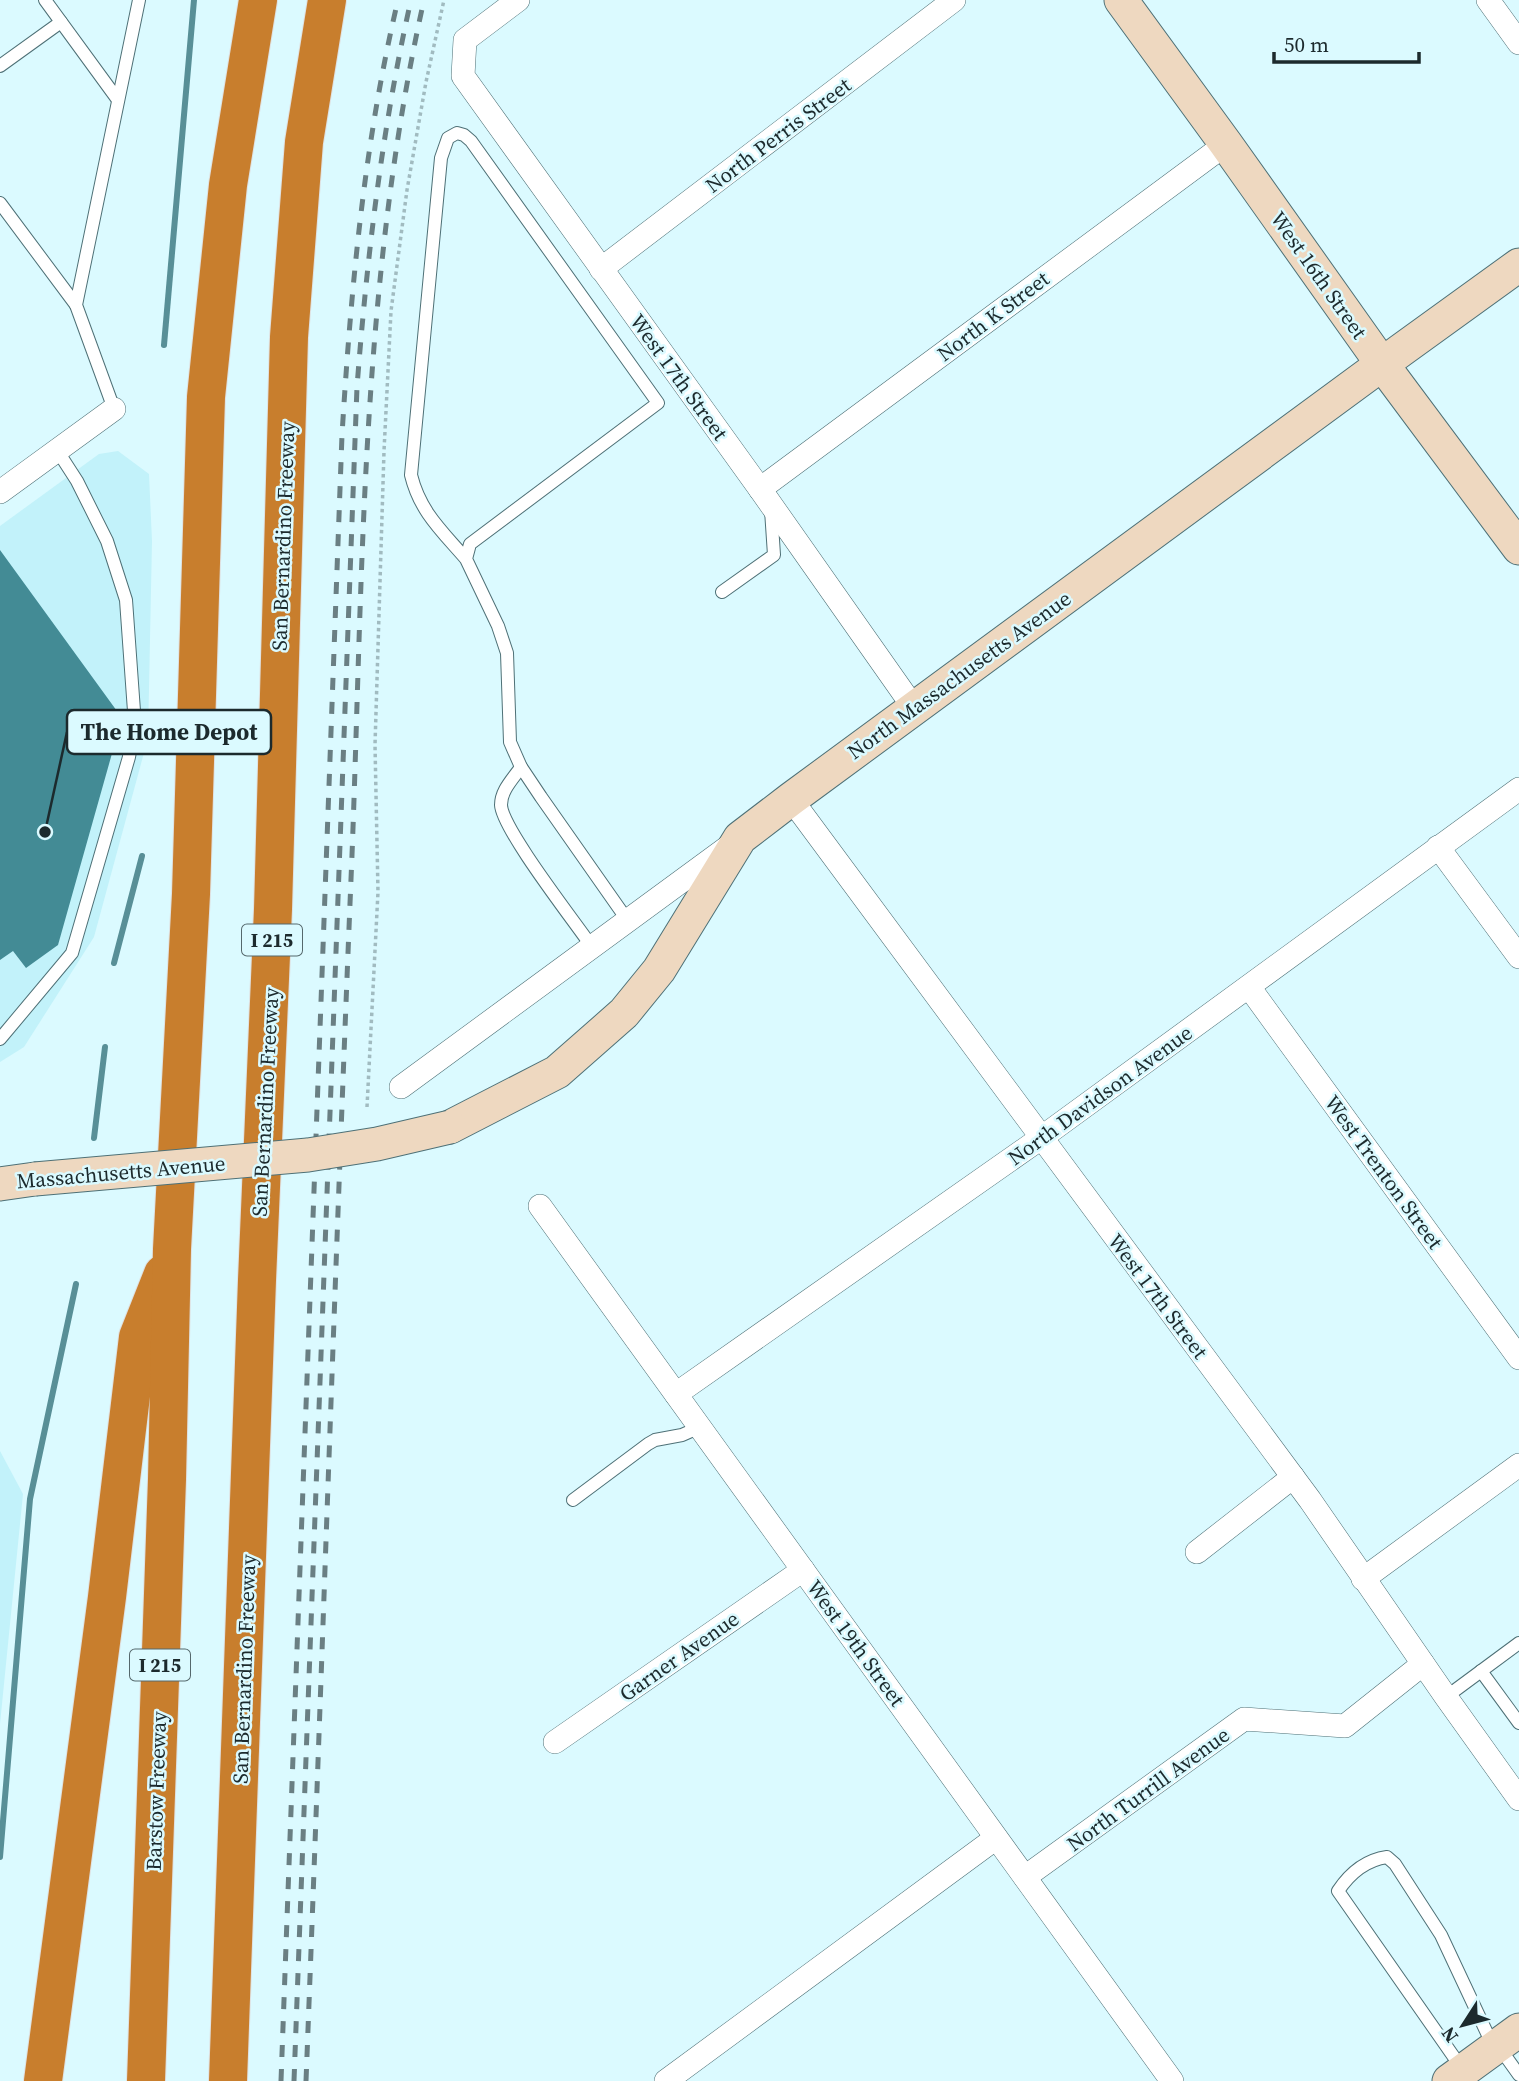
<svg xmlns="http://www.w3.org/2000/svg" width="1519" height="2081" viewBox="0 0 1519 2081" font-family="'Source Serif 4',serif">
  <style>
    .built { fill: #c2f2fa }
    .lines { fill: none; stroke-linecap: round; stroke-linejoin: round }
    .stream { stroke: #588f97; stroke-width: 6 }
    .building { fill: #438b95 }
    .lane-casing { stroke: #4e7076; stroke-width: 14 }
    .street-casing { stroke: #4e7076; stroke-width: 24 }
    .secondary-casing { stroke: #4e7076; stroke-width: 35 }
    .highway-casing { stroke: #dfe1e2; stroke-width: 40 }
    .path { stroke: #a1bbc0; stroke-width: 3.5; stroke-dasharray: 3.5 3.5; stroke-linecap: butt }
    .lane { stroke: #fff; stroke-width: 12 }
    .street { stroke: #fff; stroke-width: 23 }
    .secondary { stroke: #eed8c0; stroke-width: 33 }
    .highway { stroke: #c87e2d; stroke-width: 38 }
    .rail { stroke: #6a7f83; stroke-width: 5; stroke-dasharray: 12 12; stroke-linecap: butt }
    .secondary-bridge-casing { stroke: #4e7076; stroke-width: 35; stroke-linecap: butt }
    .secondary-bridge { stroke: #eed8c0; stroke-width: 33 }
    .labels { text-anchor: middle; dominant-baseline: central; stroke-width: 5; stroke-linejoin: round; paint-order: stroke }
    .shield { fill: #dbfaff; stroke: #55686c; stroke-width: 2 }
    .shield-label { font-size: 19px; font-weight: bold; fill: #1c2a2d }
    .street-label { font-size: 21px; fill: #1c2a2d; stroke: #dbfaff }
    .leader { fill: none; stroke: #1c2a2d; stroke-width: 2.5 }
    .callout-dot { fill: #1c2a2d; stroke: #dbfaff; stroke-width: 2.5 }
    .callout { fill: #dbfaff; stroke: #1c2a2d; stroke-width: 2.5 }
    .callout-label { font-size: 23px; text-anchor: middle; font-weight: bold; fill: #1c2a2d }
  </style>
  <rect width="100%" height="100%" fill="#dbfaff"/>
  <!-- built -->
  <g class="built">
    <polygon points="118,451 149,474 152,541 148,738 94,937 24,1047 0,1062 0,526 99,454"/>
    <polygon points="0,1451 23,1494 0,1724"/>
  </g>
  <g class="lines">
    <!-- stream -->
    <g class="stream">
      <polyline points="164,345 194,0"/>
      <polyline points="114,963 142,856"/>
      <polyline points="94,1138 105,1047"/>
      <polyline points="0,1857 30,1499 76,1284"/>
    </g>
  </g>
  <!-- building -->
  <polygon class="building" points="0,550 122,718 58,945 26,968 13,951 0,960"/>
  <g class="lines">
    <defs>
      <g id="lane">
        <polyline points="45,0 118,100"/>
        <polyline points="0,66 61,22"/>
        <polyline points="0,203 76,305"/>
        <polyline points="114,409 76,305 139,0"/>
        <path d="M 466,559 C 442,531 420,512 411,475 L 441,158 L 448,138 L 457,133 L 464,135 L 471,141 L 658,403 L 470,544 L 466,559 L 498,626 L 507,653 L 510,742 L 521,767 L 541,797 L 628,921"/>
        <polyline points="722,592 774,555 771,510"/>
        <path d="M 521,767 C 513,779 501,790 501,805 C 502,829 575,922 592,947"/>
        <polyline points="0,1039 72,953 129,757 135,725 126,600 107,541 77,481 57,450"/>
        <polyline points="573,1500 648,1444 655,1440 682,1435 700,1427"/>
        <polyline points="1481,1671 1519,1723"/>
        <polyline points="1446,1697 1519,1643"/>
        <polyline points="1499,2047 1519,2075"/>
        <path d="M 1463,2070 L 1338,1891 C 1350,1873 1366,1860 1387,1857 L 1395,1864 L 1441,1935 L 1494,2048"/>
      </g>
      <g id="street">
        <polyline points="518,0 465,40 463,76 760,489 914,708"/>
        <polyline points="1488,0 1519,43"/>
        <polyline points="601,269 954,0"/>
        <polyline points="760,489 1226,144"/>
        <polyline points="0,492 114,409"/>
        <polyline points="791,799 1310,1500 1446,1697 1519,1799"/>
        <polyline points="1438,847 1519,957"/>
        <polyline points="1249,987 1519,1358"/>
        <polyline points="401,1087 728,847"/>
        <polyline points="540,1206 1172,2081"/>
        <polyline points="676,1394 1041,1138 1519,789"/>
        <polyline points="1197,1552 1293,1477"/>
        <polyline points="1363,1579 1519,1465"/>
        <polyline points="555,1742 803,1570"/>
        <polyline points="1025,1877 1244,1719 1345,1726 1423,1664"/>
        <polyline points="666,2081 996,1838"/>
      </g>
      <g id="secondary">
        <polyline points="1121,0 1226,144 1382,364 1519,548"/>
        <polyline points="450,1127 557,1072 624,1013 659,970 740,838 791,799 1400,351 1519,265"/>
        <polyline points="0,1184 35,1179"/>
        <polyline points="1449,2081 1519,2030"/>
      </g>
      <g id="highway">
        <polyline points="43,2081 107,1597 138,1337 163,1274"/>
        <polyline points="146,2081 167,1479 172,1249 191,894 206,397 228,185 258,0"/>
        <polyline points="228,2081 257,1280 273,909 289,337 304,142 327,0"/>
      </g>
    </defs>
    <!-- lane casing -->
    <use href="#lane" class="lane-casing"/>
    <!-- street casing -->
    <use href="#street" class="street-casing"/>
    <!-- secondary casing -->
    <use href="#secondary" class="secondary-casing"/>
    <!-- highway casing -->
    <use href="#highway" class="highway-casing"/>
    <!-- path -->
    <polyline class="path" points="367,1107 378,892 375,745 384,451 391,311 407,190 426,82 444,0"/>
    <!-- lane -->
    <use href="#lane" class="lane"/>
    <!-- street -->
    <use href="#street" class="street"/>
    <!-- secondary -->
    <use href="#secondary" class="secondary"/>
    <!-- highway -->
    <use href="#highway" class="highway"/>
    <!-- rail -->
    <g class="rail">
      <path d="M 281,2081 L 342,435 C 351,289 364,143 398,0"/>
      <path d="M 294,2081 L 357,387 C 367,257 382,128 411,0"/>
      <path d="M 306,2081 C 322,1672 335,1264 352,855 C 363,569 361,280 424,0"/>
    </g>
    <defs>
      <polyline id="secondary-bridge" points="35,1179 308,1155 377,1144 450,1127"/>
    </defs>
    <!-- secondary-bridge casing -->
    <use href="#secondary-bridge" class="secondary-bridge-casing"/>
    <!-- secondary-bridge -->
    <use href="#secondary-bridge" class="secondary-bridge"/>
  </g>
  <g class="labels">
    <!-- shield labels -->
    <g class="shield">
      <rect x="242" y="924.5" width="60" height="31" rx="5"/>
      <rect x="130" y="1649.5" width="60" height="31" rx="5"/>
    </g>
    <g class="shield-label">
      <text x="272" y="940">I 215</text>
      <text x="160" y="1665">I 215</text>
    </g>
    <!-- street labels -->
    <g class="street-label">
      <text transform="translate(778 135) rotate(-37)">North Perris Street</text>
      <text transform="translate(1319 275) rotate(55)">West 16th Street</text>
      <text transform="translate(993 316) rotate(-37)">North K Street</text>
      <text transform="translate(679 377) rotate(54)">West 17th Street</text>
      <text transform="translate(283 536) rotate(-88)">San Bernardino Freeway</text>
      <text transform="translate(959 675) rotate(-36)">North Massachusetts Avenue</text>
      <text transform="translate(1100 1095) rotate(-36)">North Davidson Avenue</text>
      <text transform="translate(265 1102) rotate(-87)">San Bernardino Freeway</text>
      <text transform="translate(121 1172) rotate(-5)">Massachusetts Avenue</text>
      <text transform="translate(1384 1172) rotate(54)">West Trenton Street</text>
      <text transform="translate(1158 1296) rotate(53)">West 17th Street</text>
      <text transform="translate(856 1643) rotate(54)">West 19th Street</text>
      <text transform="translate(679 1656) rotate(-35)">Garner Avenue</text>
      <text transform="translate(244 1669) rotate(-88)">San Bernardino Freeway</text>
      <text transform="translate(1148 1789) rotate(-36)">North Turrill Avenue</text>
      <text transform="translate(156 1791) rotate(-88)">Barstow Freeway</text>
    </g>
  </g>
  <!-- callouts -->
  <path class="leader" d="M45 832L67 732"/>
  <circle class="callout-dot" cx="45" cy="832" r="7"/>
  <rect class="callout" x="67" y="710" width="204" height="44" rx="7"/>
  <g class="callout-label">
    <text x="169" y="740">The Home Depot</text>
  </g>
  <!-- north arrow -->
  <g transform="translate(1463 2025) rotate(234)" stroke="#dbfaff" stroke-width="5" paint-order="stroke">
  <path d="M0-5L12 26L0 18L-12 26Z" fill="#1c2a2d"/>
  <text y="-10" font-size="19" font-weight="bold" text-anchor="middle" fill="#1c2a2d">N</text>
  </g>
  <!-- scale -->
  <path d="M1274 52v10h145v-10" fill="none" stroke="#1c2a2d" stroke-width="3.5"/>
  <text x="1284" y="52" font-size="21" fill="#1c2a2d" stroke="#dbfaff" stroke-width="5" paint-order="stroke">50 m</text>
</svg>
